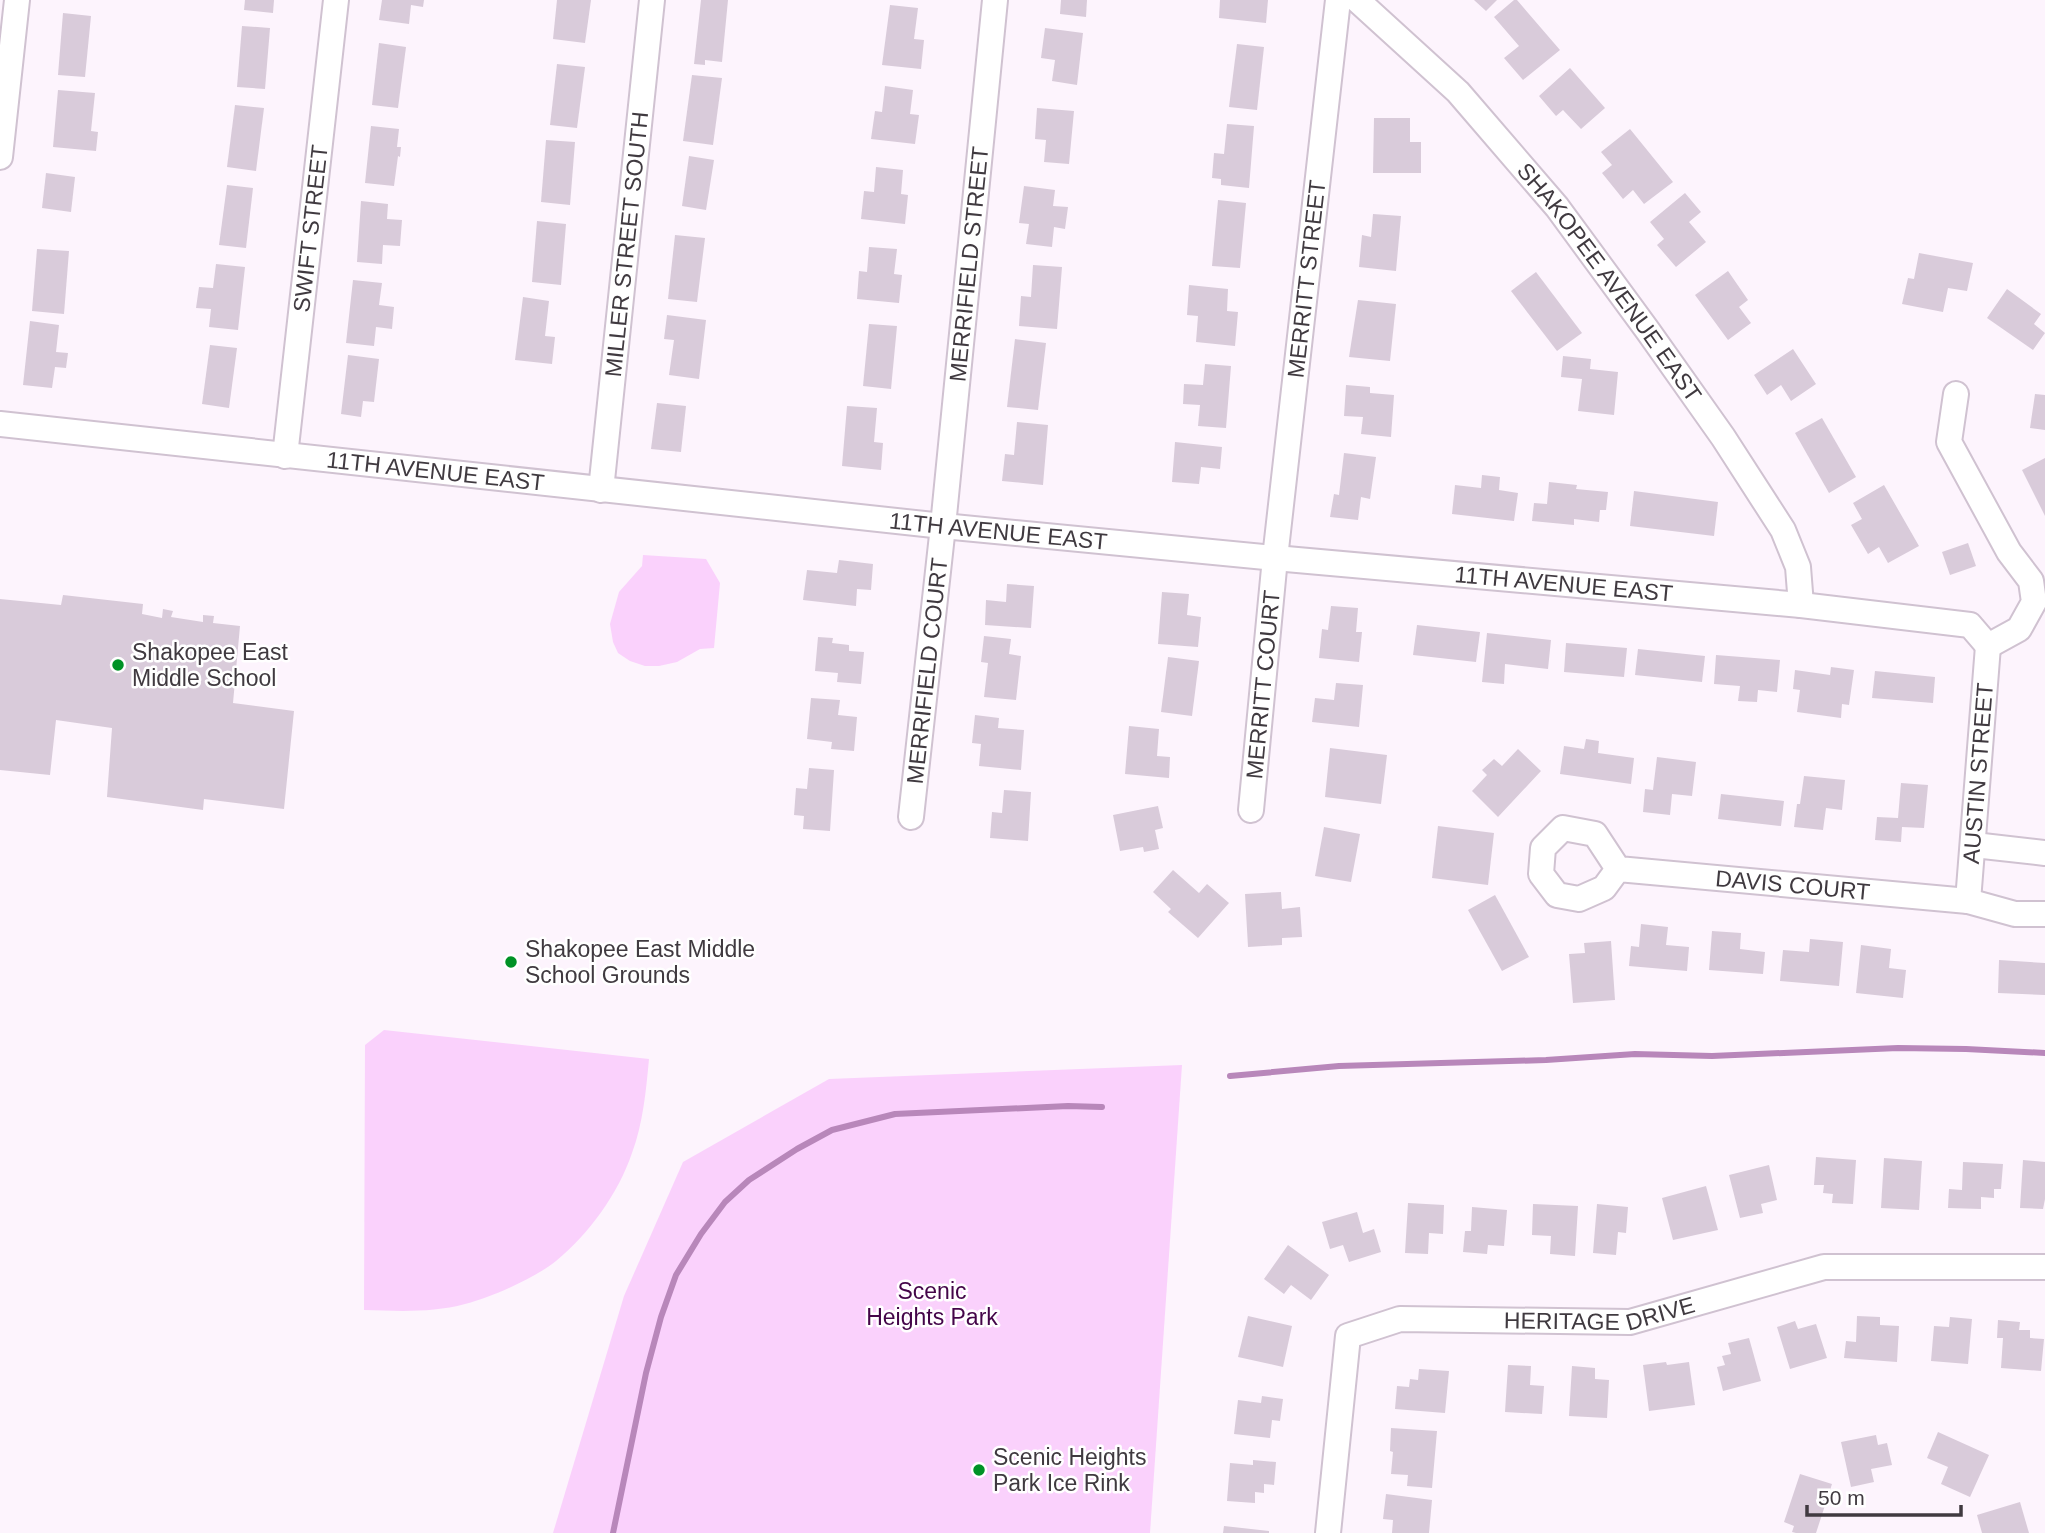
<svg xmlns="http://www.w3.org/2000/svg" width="2045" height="1533" viewBox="0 0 2045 1533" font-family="Arial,sans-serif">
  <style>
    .green { fill: #fad1fc }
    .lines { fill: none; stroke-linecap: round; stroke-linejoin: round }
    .stream { stroke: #b887ba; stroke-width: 6 }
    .building { fill: #d9cbda }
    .minor-casing { stroke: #d0c2d1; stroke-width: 28 }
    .minor { stroke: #fff; stroke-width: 24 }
    .poi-dot { fill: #009226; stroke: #fff; stroke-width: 2.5 }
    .labels { text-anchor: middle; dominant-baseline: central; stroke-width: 5; stroke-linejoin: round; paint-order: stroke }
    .street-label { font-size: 23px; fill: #403a40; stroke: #fff }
    .poi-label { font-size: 23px; fill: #403a40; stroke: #fff; text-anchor: start }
    .park-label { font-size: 23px; fill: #440549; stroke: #fff }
  </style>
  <rect width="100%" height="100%" fill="#fdf4fd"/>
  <!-- green -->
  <g class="green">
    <polygon points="643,555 706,559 720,583 714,648 700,649 677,662 659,666 645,666 630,661 618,653 613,642 610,624 619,592 642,566"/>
    <path d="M 384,1030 L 649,1059 C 646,1091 643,1123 632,1153 C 618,1194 589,1234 556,1261 C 535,1278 492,1297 465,1304 C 432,1313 398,1311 364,1310 L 365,1045 Z"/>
    <polygon points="1182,1065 1150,1533 553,1533 624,1296 683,1162 829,1079"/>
  </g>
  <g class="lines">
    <!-- stream -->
    <g class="stream">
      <polyline points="1230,1076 1339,1066 1546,1060 1635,1054 1712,1056 1898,1048 1966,1049 2045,1053"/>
      <polyline points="613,1533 646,1373 661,1317 676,1275 701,1234 725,1202 749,1180 797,1149 832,1130 895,1114 1068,1106 1102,1107"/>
    </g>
  </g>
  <!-- building -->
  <g class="building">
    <polygon points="245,0 274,0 273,13 244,10"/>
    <polygon points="382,0 424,0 423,7 411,5 409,24 379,20"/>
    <polygon points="557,0 591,0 585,43 553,39"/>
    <polygon points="701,0 728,0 722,62 705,60 705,65 694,64"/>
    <polygon points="1061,0 1087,0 1086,17 1060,14"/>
    <polygon points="1220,0 1268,0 1266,23 1219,18"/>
    <polygon points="1474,0 1497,0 1486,11"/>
    <polygon points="1514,0 1517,0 1560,50 1523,80 1504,58 1519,46 1494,17"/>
    <polygon points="890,5 918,8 914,39 924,40 921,69 882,65"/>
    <polygon points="63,13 91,16 85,77 58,75"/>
    <polygon points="242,26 270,28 265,89 237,87"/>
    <polygon points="1045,28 1083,33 1077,85 1052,81 1055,60 1041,58"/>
    <polygon points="379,43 406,47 398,108 372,105"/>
    <polygon points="1237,44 1264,47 1257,110 1229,107"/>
    <polygon points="557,64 585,67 577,128 550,125"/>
    <polygon points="1570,68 1605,108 1581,129 1563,110 1556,116 1539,96"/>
    <polygon points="692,75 722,78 713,145 683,141"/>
    <polygon points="885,86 913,90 910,114 919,115 915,144 871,139 875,111 882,112"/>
    <polygon points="58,90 95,93 91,131 98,132 96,151 53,147"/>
    <polygon points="235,105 264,108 256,171 227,167"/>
    <polygon points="1037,108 1074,111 1069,164 1044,162 1046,140 1035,139"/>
    <polygon points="1374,118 1410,118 1410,142 1421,142 1421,173 1373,173"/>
    <polygon points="1227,124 1254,126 1249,188 1221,185 1221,179 1212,178 1214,153 1224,154"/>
    <polygon points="371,126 399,129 397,147 401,147 400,157 398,156 394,186 365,183"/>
    <polygon points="1630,129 1673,182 1644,204 1633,190 1623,199 1602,173 1612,165 1601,152"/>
    <polygon points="546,140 575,142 570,205 541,202"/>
    <polygon points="689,156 714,160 706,210 682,206"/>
    <polygon points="876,167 903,170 901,194 908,195 905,224 861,219 864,191 874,192"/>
    <polygon points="46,173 75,177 71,212 42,208"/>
    <polygon points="227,185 253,188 246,248 219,245"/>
    <polygon points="1024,186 1055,190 1053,206 1068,207 1065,229 1054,227 1052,247 1026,244 1029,224 1019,223"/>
    <polygon points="1685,193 1701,212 1689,222 1706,242 1676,267 1657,245 1664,239 1650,222"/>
    <polygon points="1218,200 1246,203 1240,268 1212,266"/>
    <polygon points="361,201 388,204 387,219 402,220 400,246 383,245 382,264 357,262"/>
    <polygon points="1373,214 1401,216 1396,271 1359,267 1362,235 1371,237"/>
    <polygon points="537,221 566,224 561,285 532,282"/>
    <polygon points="675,235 705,238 697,302 668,299"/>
    <polygon points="869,247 897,249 894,274 902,275 899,303 857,299 859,271 867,272"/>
    <polygon points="37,249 69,251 64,314 32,311"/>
    <polygon points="1919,253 1973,263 1967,291 1948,288 1943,312 1902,304 1908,278 1914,279"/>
    <polygon points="216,264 245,267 238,330 209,327 211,309 196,308 199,287 213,288"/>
    <polygon points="1033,265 1062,267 1057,329 1019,326 1021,296 1031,297"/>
    <polygon points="1728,271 1748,300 1739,307 1751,323 1728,340 1695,295"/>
    <polygon points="1536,272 1582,333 1557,351 1511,291"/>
    <polygon points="353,280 382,283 379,305 394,307 392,329 376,327 374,346 346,343"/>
    <polygon points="1189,285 1228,289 1227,311 1238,312 1235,346 1196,342 1198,316 1187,315"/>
    <polygon points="2007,289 2041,314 2034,324 2045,333 2033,350 1987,318"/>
    <polygon points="523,297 549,301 545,336 555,337 552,364 515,360"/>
    <polygon points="1358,300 1396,304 1390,361 1349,357"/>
    <polygon points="667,315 706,320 699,379 669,375 674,340 664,339"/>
    <polygon points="30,321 59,325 56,352 68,353 66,368 55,367 52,388 23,385"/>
    <polygon points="869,324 897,326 891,389 863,386"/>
    <polygon points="1015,339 1046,343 1038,410 1007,407"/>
    <polygon points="210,345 237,348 229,408 202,404"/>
    <polygon points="1793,349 1816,384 1791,401 1781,385 1767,395 1754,375"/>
    <polygon points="348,355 379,359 374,402 363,401 361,417 341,414"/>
    <polygon points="1563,356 1591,359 1590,369 1618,372 1614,415 1578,411 1582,379 1561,377"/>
    <polygon points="1205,364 1231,366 1226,428 1198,426 1200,405 1183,404 1184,384 1203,385"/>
    <polygon points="1346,385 1370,387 1370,393 1394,395 1391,437 1361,434 1363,417 1344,416"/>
    <polygon points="2035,394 2045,395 2045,430 2030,428"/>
    <polygon points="657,403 686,406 681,452 651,449"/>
    <polygon points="847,406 877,408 874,442 883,443 881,470 842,466"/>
    <polygon points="1822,418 1856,477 1829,493 1795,433"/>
    <polygon points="1017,422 1048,425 1043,485 1002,481 1005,454 1014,455"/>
    <polygon points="1175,442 1222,447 1220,469 1201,467 1199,484 1172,482"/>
    <polygon points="1344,453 1376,457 1370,499 1361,497 1358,520 1330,517 1334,494 1339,495"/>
    <polygon points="2045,458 2045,516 2022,470"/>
    <polygon points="1482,475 1500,477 1499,490 1518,493 1514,521 1452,514 1455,485 1481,488"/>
    <polygon points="1549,482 1577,485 1576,489 1608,492 1606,510 1600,510 1599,522 1574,519 1574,525 1532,521 1534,503 1547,504"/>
    <polygon points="1884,485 1919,546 1888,563 1879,547 1868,554 1851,525 1862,519 1853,503"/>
    <polygon points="1634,491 1718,502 1714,536 1630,526"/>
    <polygon points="1968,543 1976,566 1950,575 1942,552"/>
    <polygon points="839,560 873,564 871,590 857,589 856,606 803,600 807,570 837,573"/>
    <polygon points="1007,584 1034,586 1031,628 985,625 986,600 1006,602"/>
    <polygon points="1162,592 1189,594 1187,615 1201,617 1198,647 1158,644"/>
    <polygon points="63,595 143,604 142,614 162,618 163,609 173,611 171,617 203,622 203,615 214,616 213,623 240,626 233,703 294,711 284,809 204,799 203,810 107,797 112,728 56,720 50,775 0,770 0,599 61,605"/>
    <polygon points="1331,606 1358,608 1356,632 1362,632 1359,662 1319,658 1322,629 1328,630"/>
    <polygon points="1417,625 1480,632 1476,662 1413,655"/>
    <polygon points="1487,633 1551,640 1548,669 1505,664 1504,684 1482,682"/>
    <polygon points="984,636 1011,639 1009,654 1021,656 1016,700 984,697 988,663 981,662"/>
    <polygon points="818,637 833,638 832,643 849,645 849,651 864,652 861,684 837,682 838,673 815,671"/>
    <polygon points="1566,643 1627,648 1624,677 1564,672"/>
    <polygon points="1638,649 1705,656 1702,682 1635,675"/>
    <polygon points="1716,655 1780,660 1777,692 1758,690 1757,702 1738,701 1740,686 1714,684"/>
    <polygon points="1168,657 1199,661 1192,716 1161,712"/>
    <polygon points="1831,667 1854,670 1849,705 1842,704 1841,718 1797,712 1800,690 1793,689 1795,670 1830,675"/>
    <polygon points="1875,671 1935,677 1933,703 1872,698"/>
    <polygon points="1336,683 1363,685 1359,727 1312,722 1315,698 1334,700"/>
    <polygon points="811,698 840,700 838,715 857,717 854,751 831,749 832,742 807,739"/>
    <polygon points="975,715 999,718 998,728 1024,730 1021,770 979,766 981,744 972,743"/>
    <polygon points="1129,726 1159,729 1157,756 1170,757 1169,778 1125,774"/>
    <polygon points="1586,739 1599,741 1598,753 1634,758 1631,784 1560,774 1564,746 1584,749"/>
    <polygon points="1330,748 1387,755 1381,804 1325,797"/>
    <polygon points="1518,749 1541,771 1498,817 1472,791 1487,775 1482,770 1494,759 1502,766"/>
    <polygon points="1657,757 1696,762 1692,796 1672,794 1670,815 1643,812 1645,789 1653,790"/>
    <polygon points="809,768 834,770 830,831 803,829 804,816 794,815 796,788 807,789"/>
    <polygon points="1804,776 1845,780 1842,810 1826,808 1823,830 1794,827 1797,804 1800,804"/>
    <polygon points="1901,783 1928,785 1924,828 1902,827 1901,842 1875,840 1877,817 1898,818"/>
    <polygon points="1004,790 1031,792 1028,841 990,838 992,812 1002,813"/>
    <polygon points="1721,794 1784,801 1781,826 1718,819"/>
    <polygon points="1158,806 1163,828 1155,830 1159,849 1144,852 1143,847 1120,851 1113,815"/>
    <polygon points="1438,826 1494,833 1488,885 1432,878"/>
    <polygon points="1324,827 1360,834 1351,882 1315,876"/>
    <polygon points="1173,870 1199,893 1207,884 1229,903 1198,938 1168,912 1171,909 1153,892"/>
    <polygon points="1281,892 1282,909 1300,907 1302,937 1282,938 1282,945 1248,947 1245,894"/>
    <polygon points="1495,895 1529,957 1502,971 1468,910"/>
    <polygon points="1641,924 1668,927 1666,945 1689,947 1687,971 1629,966 1631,946 1639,947"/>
    <polygon points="1712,931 1741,933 1740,949 1765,952 1763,974 1709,970"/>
    <polygon points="1810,939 1843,942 1839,986 1780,981 1783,950 1809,952"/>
    <polygon points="1611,941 1615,1000 1573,1003 1569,954 1585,953 1584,943"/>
    <polygon points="1861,945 1891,949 1889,968 1906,970 1903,998 1856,993"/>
    <polygon points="1999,960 2045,963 2045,995 1998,993"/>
    <polygon points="1816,1157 1856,1160 1853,1204 1832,1203 1833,1194 1823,1193 1824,1185 1814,1185"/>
    <polygon points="1884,1158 1922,1161 1919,1210 1881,1208"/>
    <polygon points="2023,1160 2045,1162 2045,1199 2043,1209 2020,1208"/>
    <polygon points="1963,1162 2003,1164 2001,1189 1994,1189 1994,1198 1981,1197 1981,1209 1948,1208 1949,1189 1962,1190"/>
    <polygon points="1769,1165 1777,1200 1761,1204 1763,1213 1740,1218 1729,1175"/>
    <polygon points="1706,1186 1718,1230 1673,1240 1662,1198"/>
    <polygon points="1408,1203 1444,1205 1443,1234 1429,1233 1428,1254 1405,1253"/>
    <polygon points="1533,1204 1578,1206 1575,1256 1550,1254 1551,1236 1532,1235"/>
    <polygon points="1597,1204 1628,1207 1626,1233 1618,1232 1616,1255 1593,1253"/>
    <polygon points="1472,1207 1507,1210 1504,1246 1488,1245 1487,1254 1463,1252 1465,1231 1471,1231"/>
    <polygon points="1357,1212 1363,1233 1374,1229 1381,1252 1349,1262 1343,1245 1330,1249 1322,1222"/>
    <polygon points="1288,1245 1329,1275 1311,1300 1291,1285 1284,1294 1264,1279"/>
    <polygon points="1248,1316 1292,1326 1283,1367 1238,1357"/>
    <polygon points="1857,1316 1880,1317 1880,1325 1899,1326 1897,1362 1844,1358 1846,1341 1856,1342"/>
    <polygon points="1950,1317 1972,1319 1968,1364 1931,1361 1934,1326 1949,1327"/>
    <polygon points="1998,1320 2020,1322 2019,1330 2030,1330 2030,1338 2044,1339 2041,1371 2001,1368 2003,1338 1997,1338"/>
    <polygon points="1795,1321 1798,1329 1816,1324 1827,1358 1790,1369 1777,1327"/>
    <polygon points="1749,1338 1761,1381 1723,1391 1717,1367 1725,1365 1722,1356 1731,1354 1728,1343"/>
    <polygon points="1666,1362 1667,1365 1689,1362 1695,1405 1649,1411 1643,1365"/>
    <polygon points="1508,1365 1531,1366 1530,1385 1544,1386 1542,1414 1505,1412"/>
    <polygon points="1572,1366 1595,1368 1595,1379 1609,1380 1607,1418 1569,1416"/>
    <polygon points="1419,1369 1449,1371 1445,1413 1395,1409 1397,1386 1409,1387 1410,1379 1418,1380"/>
    <polygon points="1262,1396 1283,1399 1280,1421 1272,1420 1270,1438 1234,1434 1238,1400 1261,1403"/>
    <polygon points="1391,1428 1437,1431 1432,1488 1407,1486 1408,1475 1391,1474 1393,1452 1390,1451"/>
    <polygon points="1938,1432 1989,1455 1970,1497 1941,1484 1948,1467 1927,1458"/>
    <polygon points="1876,1435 1878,1445 1887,1443 1892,1465 1871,1469 1874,1482 1851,1487 1841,1442"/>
    <polygon points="1253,1460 1276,1462 1274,1485 1264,1484 1264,1493 1255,1492 1255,1503 1227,1501 1230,1463 1253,1465"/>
    <polygon points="1800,1474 1832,1484 1816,1533 1796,1533 1792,1532 1794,1526 1784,1522"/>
    <polygon points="1386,1494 1432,1500 1429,1533 1392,1533 1393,1520 1383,1519"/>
    <polygon points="2020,1502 2029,1533 1982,1533 1977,1515"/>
    <polygon points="1224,1526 1269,1531 1269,1533 1223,1533"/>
  </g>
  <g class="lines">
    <defs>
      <g id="minor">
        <path id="s1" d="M 1357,0 L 1458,92 L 1557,207 L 1648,331 L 1723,437 L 1783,530 L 1798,567 L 1801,605"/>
        <polyline points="0,157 17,0"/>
        <polyline points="1956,394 1949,442 2009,552 2031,581 2034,602 2019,629 1988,646"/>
        <path id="s2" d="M 0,424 L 943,526 L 1275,558 L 1801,605 L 1970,625 L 1988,646"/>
        <path id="s3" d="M 285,456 L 336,0"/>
        <path id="s4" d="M 601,490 L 652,0"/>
        <path id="s5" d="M 1251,810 L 1275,558 L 1338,0"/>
        <path id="s6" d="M 911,817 L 943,526 L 995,0"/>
        <polyline points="1974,845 2045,853"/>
        <path id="s7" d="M 1618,869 L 1604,888 L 1579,899 L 1557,895 L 1541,874 L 1543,848 L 1563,828 L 1595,834 L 1618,869 L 1968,901 L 2015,914 L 2045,914"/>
        <path id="s8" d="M 1968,901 L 1988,646"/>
        <path id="s9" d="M 1328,1533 L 1348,1336 L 1400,1319 L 1630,1322 L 1824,1267 L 2045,1267"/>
      </g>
    </defs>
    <!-- minor casing -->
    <use href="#minor" class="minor-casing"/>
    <!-- minor -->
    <use href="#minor" class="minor"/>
  </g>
  <!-- markers -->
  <g class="poi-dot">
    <circle cx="118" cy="665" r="7"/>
    <circle cx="511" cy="962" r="7"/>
    <circle cx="979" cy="1470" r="7"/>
  </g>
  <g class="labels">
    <!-- street labels -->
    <g class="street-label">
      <text stroke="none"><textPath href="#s3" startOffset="229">SWIFT STREET</textPath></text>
      <text stroke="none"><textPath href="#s4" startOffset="247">MILLER STREET SOUTH</textPath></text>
      <text stroke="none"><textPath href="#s6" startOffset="556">MERRIFIELD STREET</textPath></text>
      <text stroke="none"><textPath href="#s5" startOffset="534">MERRITT STREET</textPath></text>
      <text stroke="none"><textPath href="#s1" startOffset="380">SHAKOPEE AVENUE EAST</textPath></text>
      <text stroke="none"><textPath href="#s2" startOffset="438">11TH AVENUE EAST</textPath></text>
      <text stroke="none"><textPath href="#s2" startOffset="1004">11TH AVENUE EAST</textPath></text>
      <text stroke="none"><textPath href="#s2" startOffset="1572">11TH AVENUE EAST</textPath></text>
      <text stroke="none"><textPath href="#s6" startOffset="147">MERRIFIELD COURT</textPath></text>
      <text stroke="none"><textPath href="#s5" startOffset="126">MERRITT COURT</textPath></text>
      <text stroke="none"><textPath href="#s8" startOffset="128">AUSTIN STREET</textPath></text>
      <text stroke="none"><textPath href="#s7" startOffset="404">DAVIS COURT</textPath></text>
      <text stroke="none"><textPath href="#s9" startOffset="453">HERITAGE DRIVE</textPath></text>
    </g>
    <!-- poi labels -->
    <g class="poi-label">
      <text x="132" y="652">Shakopee East<tspan x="132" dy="26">Middle School</tspan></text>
      <text x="525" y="949">Shakopee East Middle<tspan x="525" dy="26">School Grounds</tspan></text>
      <text x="993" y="1457">Scenic Heights<tspan x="993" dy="26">Park Ice Rink</tspan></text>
    </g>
    <!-- park labels -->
    <g class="park-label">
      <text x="932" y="1291">Scenic<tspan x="932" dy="26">Heights Park</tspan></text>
    </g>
  </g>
  <!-- scale -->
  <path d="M1807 1505v10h154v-10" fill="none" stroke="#403a40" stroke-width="3.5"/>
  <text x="1818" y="1505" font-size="21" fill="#403a40" stroke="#ffffff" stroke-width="5" paint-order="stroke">50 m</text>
</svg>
